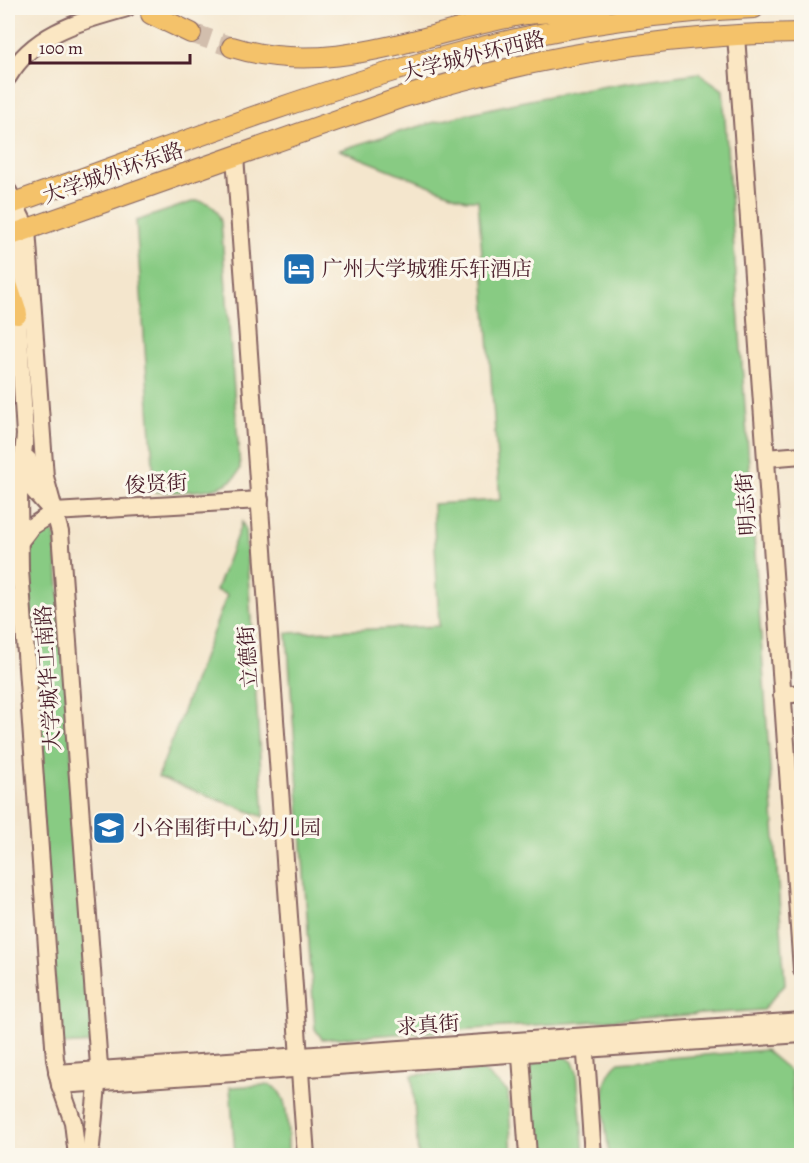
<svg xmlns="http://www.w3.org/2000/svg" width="809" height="1163" viewBox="0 0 809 1163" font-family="Alegreya,'Noto Serif SC',serif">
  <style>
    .green { fill: #88cb83; stroke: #697557; stroke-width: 1.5 }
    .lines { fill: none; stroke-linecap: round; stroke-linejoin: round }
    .primary-tunnel { stroke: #d2bead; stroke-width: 20; stroke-dasharray: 20 10; stroke-linecap: butt }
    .secondary-casing { stroke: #866564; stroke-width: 20 }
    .primary-casing { stroke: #866564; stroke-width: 22 }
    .secondary { stroke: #fbe7c3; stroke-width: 16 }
    .primary { stroke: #f4c26a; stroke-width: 20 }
    .labels { text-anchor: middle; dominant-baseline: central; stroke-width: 6; stroke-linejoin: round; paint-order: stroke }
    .street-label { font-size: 21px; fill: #4a1f2b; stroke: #fbf7ec }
    .poi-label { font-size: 21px; fill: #4a1f2b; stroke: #fbf7ec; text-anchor: start }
  </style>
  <rect width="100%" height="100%" fill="#fbf7ec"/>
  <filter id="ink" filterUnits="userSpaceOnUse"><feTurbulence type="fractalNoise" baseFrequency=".0167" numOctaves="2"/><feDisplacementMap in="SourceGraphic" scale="12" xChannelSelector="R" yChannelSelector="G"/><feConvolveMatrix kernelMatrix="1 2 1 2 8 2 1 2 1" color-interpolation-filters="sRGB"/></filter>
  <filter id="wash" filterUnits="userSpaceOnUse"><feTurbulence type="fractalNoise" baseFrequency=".008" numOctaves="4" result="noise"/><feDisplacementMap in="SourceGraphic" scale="24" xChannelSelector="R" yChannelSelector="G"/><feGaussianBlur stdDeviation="1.35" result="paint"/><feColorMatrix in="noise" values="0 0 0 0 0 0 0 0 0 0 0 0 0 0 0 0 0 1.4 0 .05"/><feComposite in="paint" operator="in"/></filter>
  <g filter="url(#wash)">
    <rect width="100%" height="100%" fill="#f4e6cd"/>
    <!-- green -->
    <g class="green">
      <path d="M 699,73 L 723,90 L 785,984 L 763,1010 L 322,1039 L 315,1029 L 287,633 L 439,626 L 433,504 L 500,500 L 478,200 L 466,200 L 340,150 C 460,111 573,88 699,73 Z"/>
      <path d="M 195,201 C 210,201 218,208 221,222 L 240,468 C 232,496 179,491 155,492 L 136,221 Z"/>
      <polygon points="242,522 245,529 264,817 158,777 227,595 216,590"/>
      <polygon points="45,526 55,535 93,1043 59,1045 24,564 29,537"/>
      <path d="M 765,1050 L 791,1072 L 797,1155 L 609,1155 C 607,1128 593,1081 619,1062 Z"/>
      <polygon points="566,1057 573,1062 577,1072 584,1155 534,1156 529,1070 539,1059"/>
      <polygon points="482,1070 508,1092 512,1155 418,1155 412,1075"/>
      <path d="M 267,1085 C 292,1087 287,1136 288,1155 L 235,1155 L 230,1087 Z"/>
    </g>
  </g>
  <g filter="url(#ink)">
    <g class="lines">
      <!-- primary-tunnel -->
      <polyline class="primary-tunnel" points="191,33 232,47"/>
      <defs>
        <g id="secondary">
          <polyline points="736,35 802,970"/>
          <path d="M 8,77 C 35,32 79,22 127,8"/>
          <polyline points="235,156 306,1156"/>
          <polyline points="8,191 27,229 45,477 60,532 99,1066 90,1156"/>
          <polyline points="12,222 25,435 19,495 20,570 55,1059 60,1085 73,1122 77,1156"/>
          <polyline points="766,458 802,455"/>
          <polyline points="28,459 34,491 51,510"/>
          <polyline points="19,543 32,526 54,512 260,500"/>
          <polyline points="782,695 802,693"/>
          <polyline points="585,1040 593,1156"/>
          <polyline points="520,1042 528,1156"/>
          <polyline points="57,1073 802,1021"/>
          <polyline points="60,1085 802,1034"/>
        </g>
        <g id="primary">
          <polyline points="151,14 191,33"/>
          <path d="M 232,47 C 333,79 428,30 527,14 L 551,12 L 602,18"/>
          <path d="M 8,205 C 147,156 286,101 428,61 C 533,31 645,13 754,8"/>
          <path d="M 8,236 L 400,98 C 529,58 667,34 802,33"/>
          <polyline points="8,287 17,314"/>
        </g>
      </defs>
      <!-- secondary casing -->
      <use href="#secondary" class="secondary-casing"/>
      <!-- primary casing -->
      <use href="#primary" class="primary-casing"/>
      <!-- secondary -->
      <use href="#secondary" class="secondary"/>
      <!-- primary -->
      <use href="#primary" class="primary"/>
    </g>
  </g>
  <!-- icons -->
  <defs>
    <symbol id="hotel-square" viewBox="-11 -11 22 22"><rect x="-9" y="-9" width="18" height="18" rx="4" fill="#1f6fb2" stroke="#fbf7ec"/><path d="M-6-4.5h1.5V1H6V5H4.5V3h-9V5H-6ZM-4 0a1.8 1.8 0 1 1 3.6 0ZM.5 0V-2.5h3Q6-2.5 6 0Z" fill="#fff"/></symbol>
    <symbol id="school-square" viewBox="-11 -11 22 22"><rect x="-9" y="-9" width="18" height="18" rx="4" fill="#1f6fb2" stroke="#fbf7ec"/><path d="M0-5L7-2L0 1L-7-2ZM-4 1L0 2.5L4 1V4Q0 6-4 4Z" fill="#fff"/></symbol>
  </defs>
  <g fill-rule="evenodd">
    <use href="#hotel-square" x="280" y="250" width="38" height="38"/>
    <use href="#school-square" x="90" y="809" width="38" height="38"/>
  </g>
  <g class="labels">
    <!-- street labels -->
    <g class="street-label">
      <text transform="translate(473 56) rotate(-14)">大学城外环西路</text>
      <text transform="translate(113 173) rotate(-19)">大学城外环东路</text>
      <text transform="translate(156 484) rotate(-3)">俊贤街</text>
      <text transform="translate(746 504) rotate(-94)">明志街</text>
      <text transform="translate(248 657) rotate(-94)">立德街</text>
      <text transform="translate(48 678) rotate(-94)">大学城华工南路</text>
      <text transform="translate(428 1025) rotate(-4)">求真街</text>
    </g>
    <!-- poi labels -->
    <g class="poi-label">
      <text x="322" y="269">广州大学城雅乐轩酒店</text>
      <text x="132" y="828">小谷围街中心幼儿园</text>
    </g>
  </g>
  <!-- margin -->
  <rect width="809" height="1163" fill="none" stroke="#fbf7ec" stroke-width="30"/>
  <!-- scale -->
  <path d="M30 54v9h160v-9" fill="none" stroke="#4a1f2b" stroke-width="3"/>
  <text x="39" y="54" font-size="18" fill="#4a1f2b" stroke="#fbf7ec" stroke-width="4.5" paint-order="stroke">100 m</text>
</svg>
